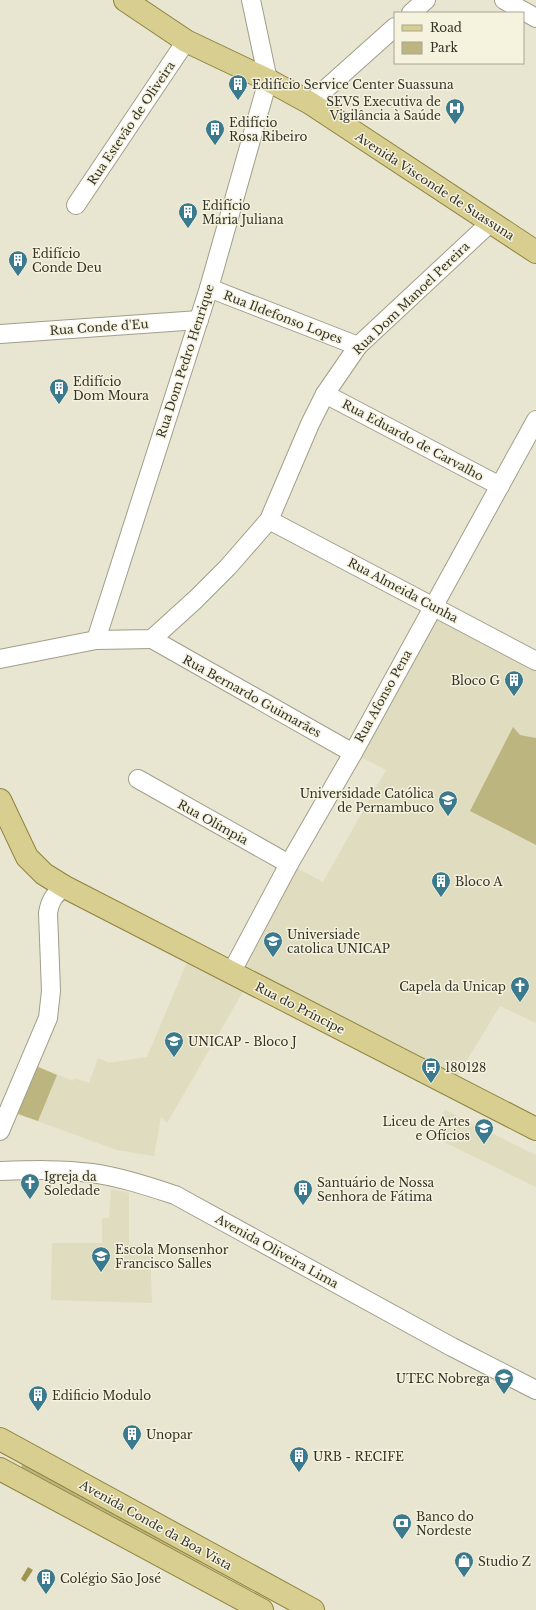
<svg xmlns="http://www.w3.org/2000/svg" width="536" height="1610" viewBox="0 0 536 1610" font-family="'Libre Baskerville',serif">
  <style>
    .built { fill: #e0dcbf }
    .green { fill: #bdb580 }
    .water { fill: #a09550 }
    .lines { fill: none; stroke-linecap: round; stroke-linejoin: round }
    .minor-casing { stroke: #a19e8a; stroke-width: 20 }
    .major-casing { stroke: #8e833d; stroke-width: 24 }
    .minor { stroke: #fff; stroke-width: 18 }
    .major { stroke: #d8ce90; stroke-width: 22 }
    .labels { text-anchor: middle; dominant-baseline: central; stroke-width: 3; stroke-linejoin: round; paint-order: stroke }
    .poi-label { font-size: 12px; fill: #34332b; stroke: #f5f2dd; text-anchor: start }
    .street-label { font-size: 12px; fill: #34332b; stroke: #f5f2dd }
  </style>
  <rect width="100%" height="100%" fill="#e8e5d0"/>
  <!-- built -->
  <g class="built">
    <polygon points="433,606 536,660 536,1023 500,1006 451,1086 231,973 289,864 323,882 386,770 353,753"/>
    <polygon points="188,960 245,988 167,1123 161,1117 154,1156 117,1150 15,1113 36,1066 73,1081 74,1078 89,1083 98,1058 109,1063 147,1057"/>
    <polygon points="445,1110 536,1155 536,1187 432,1136"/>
    <polygon points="111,1189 129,1193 129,1245 150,1246 152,1303 51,1300 52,1243 102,1243 102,1218 109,1218"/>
  </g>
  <!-- green -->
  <g class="green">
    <polygon points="513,727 520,735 536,738 536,845 470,811"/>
    <polygon points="36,1066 57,1075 38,1121 15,1113"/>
    <polygon points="23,1464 254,1589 251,1590 21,1467"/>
  </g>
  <!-- water -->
  <polygon class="water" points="28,1567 33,1570 25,1582 21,1579"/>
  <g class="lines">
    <defs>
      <g id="minor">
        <polyline points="504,0 536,18"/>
        <polyline points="411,13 426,0"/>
        <polyline points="310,103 395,27"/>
        <polyline points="76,205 186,41"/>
        <polyline points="209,288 358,346"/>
        <polyline points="0,334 199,320"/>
        <polyline points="325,394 500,486"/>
        <polyline points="269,520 536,661"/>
        <polyline points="152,639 353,753"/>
        <polyline points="96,640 209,288 268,80 251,0"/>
        <polyline points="0,659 96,640 152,639 196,599 228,567 269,520 310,424 325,394 358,346 490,223"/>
        <polyline points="138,779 289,864"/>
        <polyline points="231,973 289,864 353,753 536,420"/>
        <path d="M 0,1131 L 48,1018 L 51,991 L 48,913 C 50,901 54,894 65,887"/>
        <path d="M 0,1171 C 31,1170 61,1169 92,1173 C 120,1177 147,1186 175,1195 L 452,1347 L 536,1390"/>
      </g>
      <g id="major">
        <polyline points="125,0 186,41 268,80 310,103 536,252"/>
        <polyline points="0,800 27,857 44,874 65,887 536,1129"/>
        <polyline points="0,1439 313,1610"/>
        <polyline points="0,1469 262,1610"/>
      </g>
    </defs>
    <!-- minor casing -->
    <use href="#minor" class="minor-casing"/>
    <!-- major casing -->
    <use href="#major" class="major-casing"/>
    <!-- minor -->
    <use href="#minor" class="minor"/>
    <!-- major -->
    <use href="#major" class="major"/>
  </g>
  <!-- icons -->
  <defs>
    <symbol id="building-pin" viewBox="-11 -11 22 30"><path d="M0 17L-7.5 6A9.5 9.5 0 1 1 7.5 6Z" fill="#3a798e" stroke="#f5f2dd"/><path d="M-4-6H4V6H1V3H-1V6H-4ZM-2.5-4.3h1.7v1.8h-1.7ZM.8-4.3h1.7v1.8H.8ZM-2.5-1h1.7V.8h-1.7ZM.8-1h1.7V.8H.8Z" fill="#fff"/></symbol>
    <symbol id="hospital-pin" viewBox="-11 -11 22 30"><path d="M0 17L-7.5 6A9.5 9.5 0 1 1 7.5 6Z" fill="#3a798e" stroke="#f5f2dd"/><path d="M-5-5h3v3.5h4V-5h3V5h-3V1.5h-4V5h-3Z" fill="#fff"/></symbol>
    <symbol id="university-pin" viewBox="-11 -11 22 30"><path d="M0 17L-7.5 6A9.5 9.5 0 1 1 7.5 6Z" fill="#3a798e" stroke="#f5f2dd"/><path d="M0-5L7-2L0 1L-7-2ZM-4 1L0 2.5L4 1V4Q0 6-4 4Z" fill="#fff"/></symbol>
    <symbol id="church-pin" viewBox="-11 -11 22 30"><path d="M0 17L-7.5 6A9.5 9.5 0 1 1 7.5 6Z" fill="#3a798e" stroke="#f5f2dd"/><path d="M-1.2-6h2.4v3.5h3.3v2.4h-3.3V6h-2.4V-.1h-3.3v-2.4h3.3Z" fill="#fff"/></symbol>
    <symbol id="bus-pin" viewBox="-11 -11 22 30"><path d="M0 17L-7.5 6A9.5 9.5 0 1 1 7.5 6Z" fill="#3a798e" stroke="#f5f2dd"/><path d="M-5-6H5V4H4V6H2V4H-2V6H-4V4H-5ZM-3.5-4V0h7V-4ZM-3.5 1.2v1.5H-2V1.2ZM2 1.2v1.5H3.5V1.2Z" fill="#fff"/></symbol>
    <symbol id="school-pin" viewBox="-11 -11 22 30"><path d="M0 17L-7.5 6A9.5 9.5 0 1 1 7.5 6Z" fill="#3a798e" stroke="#f5f2dd"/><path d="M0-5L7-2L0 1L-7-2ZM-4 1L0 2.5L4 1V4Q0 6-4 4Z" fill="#fff"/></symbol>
    <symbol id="bank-pin" viewBox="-11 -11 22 30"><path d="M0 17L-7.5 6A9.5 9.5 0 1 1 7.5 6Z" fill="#3a798e" stroke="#f5f2dd"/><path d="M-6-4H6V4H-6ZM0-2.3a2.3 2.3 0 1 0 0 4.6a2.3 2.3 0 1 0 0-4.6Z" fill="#fff"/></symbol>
    <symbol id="shop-pin" viewBox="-11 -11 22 30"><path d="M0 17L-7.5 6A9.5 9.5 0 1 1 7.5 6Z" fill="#3a798e" stroke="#f5f2dd"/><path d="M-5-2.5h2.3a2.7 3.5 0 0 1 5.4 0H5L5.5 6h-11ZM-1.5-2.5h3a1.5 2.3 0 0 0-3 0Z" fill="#fff"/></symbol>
  </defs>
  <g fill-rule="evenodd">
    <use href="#building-pin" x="227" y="73" width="22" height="30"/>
    <use href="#hospital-pin" x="444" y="97" width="22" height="30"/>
    <use href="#building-pin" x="204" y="118" width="22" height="30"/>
    <use href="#building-pin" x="177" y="201" width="22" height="30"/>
    <use href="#building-pin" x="7" y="249" width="22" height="30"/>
    <use href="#building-pin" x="48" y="377" width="22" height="30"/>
    <use href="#building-pin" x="503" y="669" width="22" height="30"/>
    <use href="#university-pin" x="437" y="789" width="22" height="30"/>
    <use href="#building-pin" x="430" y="870" width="22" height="30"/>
    <use href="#university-pin" x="262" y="930" width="22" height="30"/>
    <use href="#church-pin" x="509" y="975" width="22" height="30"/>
    <use href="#university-pin" x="163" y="1030" width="22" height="30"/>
    <use href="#bus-pin" x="420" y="1056" width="22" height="30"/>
    <use href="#school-pin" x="473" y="1117" width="22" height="30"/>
    <use href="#church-pin" x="19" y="1172" width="22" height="30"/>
    <use href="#building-pin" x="292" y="1178" width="22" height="30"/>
    <use href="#school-pin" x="90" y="1245" width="22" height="30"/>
    <use href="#school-pin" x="493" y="1367" width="22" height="30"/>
    <use href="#building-pin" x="27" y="1384" width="22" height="30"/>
    <use href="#building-pin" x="121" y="1423" width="22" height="30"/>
    <use href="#building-pin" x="288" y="1445" width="22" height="30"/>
    <use href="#bank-pin" x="391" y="1512" width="22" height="30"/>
    <use href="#shop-pin" x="453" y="1550" width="22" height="30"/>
    <use href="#building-pin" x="35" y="1567" width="22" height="30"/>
  </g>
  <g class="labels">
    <!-- poi labels -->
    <g class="poi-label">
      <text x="252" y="84">Edifício Service Center Suassuna</text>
      <text x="441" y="101" text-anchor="end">SEVS Executiva de<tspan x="441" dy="14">Vigilância à Saúde</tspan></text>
      <text x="229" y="122">Edifício<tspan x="229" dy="14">Rosa Ribeiro</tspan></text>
      <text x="202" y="205">Edifício<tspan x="202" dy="14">Maria Juliana</tspan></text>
      <text x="32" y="253">Edifício<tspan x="32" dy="14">Conde Deu</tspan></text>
      <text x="73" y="381">Edifício<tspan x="73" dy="14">Dom Moura</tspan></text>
      <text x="500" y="680" text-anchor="end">Bloco G</text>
      <text x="434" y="793" text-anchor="end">Universidade Católica<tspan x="434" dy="14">de Pernambuco</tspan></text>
      <text x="455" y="881">Bloco A</text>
      <text x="287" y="934">Universiade<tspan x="287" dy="14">catolica UNICAP</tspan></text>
      <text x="506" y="986" text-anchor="end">Capela da Unicap</text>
      <text x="188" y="1041">UNICAP - Bloco J</text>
      <text x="445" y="1067">180128</text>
      <text x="470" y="1121" text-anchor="end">Liceu de Artes<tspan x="470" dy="14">e Ofícios</tspan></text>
      <text x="44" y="1176">Igreja da<tspan x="44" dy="14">Soledade</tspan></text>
      <text x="317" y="1182">Santuário de Nossa<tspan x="317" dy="14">Senhora de Fátima</tspan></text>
      <text x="115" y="1249">Escola Monsenhor<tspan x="115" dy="14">Francisco Salles</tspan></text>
      <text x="490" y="1378" text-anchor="end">UTEC Nobrega</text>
      <text x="52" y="1395">Edificio Modulo</text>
      <text x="146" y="1434">Unopar</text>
      <text x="313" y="1456">URB - RECIFE</text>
      <text x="416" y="1516">Banco do<tspan x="416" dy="14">Nordeste</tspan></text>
      <text x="478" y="1561">Studio Z</text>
      <text x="60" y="1578">Colégio São José</text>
    </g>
    <!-- street labels -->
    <g class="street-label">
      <text transform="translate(131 123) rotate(-56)">Rua Estevão de Oliveira</text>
      <text transform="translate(435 186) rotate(33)">Avenida Visconde de Suassuna</text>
      <text transform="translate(411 298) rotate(-44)">Rua Dom Manoel Pereira</text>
      <text transform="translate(283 317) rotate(21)">Rua Ildefonso Lopes</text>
      <text transform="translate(99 327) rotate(-4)">Rua Conde d'Eu</text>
      <text transform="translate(185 361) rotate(-72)">Rua Dom Pedro Henrique</text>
      <text transform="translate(413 440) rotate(28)">Rua Eduardo de Carvalho</text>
      <text transform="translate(403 590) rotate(28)">Rua Almeida Cunha</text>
      <text transform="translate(252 696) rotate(29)">Rua Bernardo Guimarães</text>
      <text transform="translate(383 696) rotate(-61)">Rua Afonso Pena</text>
      <text transform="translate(213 822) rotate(29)">Rua Olímpia</text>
      <text transform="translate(300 1008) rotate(27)">Rua do Príncipe</text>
      <text transform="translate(277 1251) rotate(29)">Avenida Oliveira Lima</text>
      <text transform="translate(156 1525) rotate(29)">Avenida Conde da Boa Vista</text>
    </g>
  </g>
  <!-- legend -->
  <rect x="394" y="12" width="130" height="52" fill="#f5f2dd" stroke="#a8a696"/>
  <rect x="402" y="25" width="20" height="6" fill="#d8ce90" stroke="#a8a696"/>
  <text x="430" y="32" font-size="12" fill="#34332b">Road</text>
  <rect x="402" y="42" width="20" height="12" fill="#bdb580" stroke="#a8a696"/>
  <text x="430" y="52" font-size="12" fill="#34332b">Park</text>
</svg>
